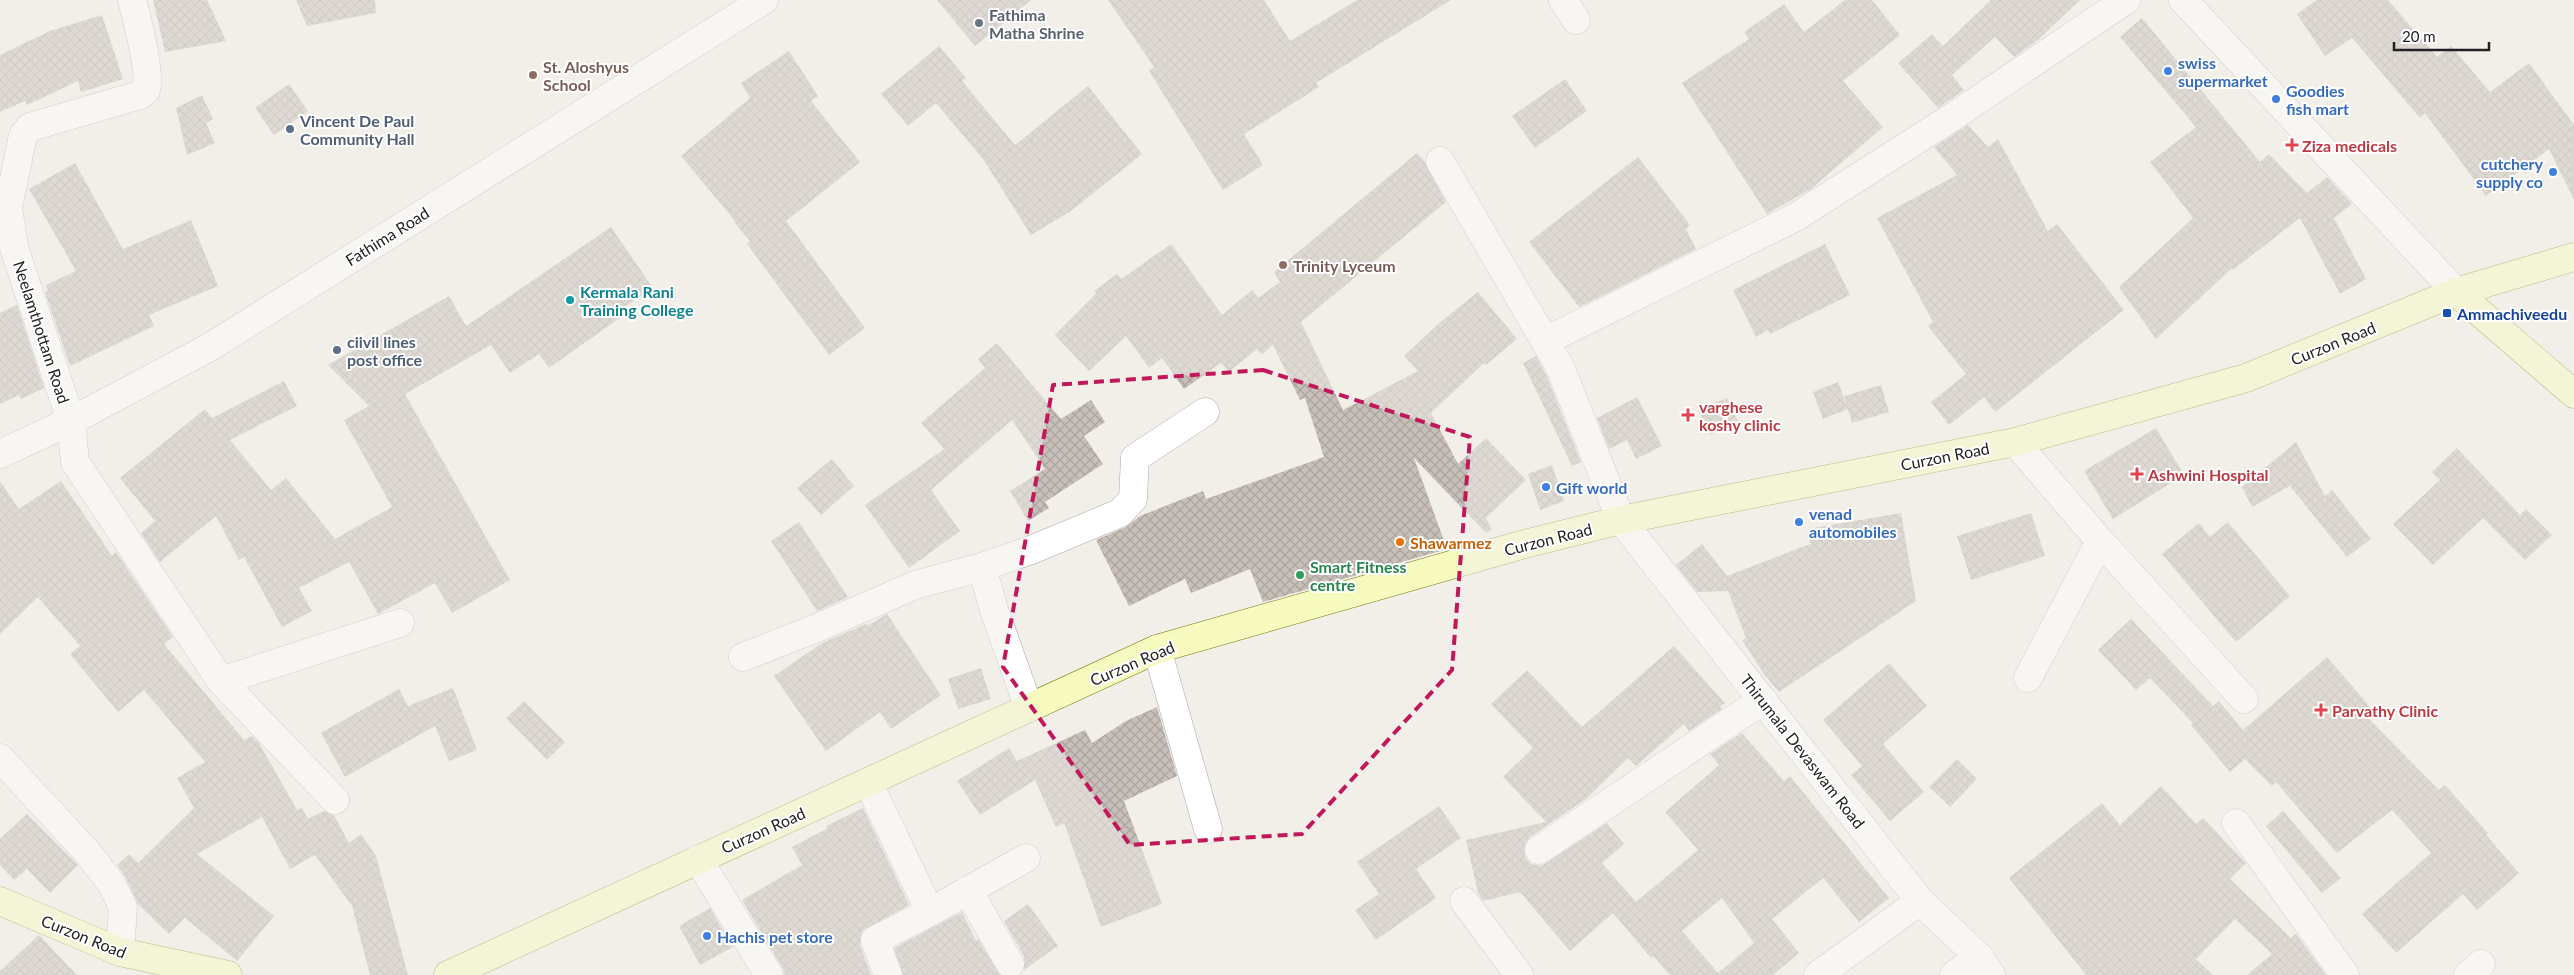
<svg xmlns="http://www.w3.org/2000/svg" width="2574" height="975" viewBox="0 0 2574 975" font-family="Lato,sans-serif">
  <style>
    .building { fill: url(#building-cross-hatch); fill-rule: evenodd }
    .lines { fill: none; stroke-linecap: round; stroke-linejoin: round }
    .minor-casing { stroke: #a9a9a9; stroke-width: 29 }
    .tertiary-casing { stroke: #a9a9a9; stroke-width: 29 }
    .secondary-casing { stroke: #707d05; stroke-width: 29 }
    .minor { stroke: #fff; stroke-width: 28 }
    .tertiary { stroke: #fff; stroke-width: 28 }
    .secondary { stroke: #f7fabf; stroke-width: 28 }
    .marked { fill: none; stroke: #c2185b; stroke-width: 4; stroke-dasharray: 10 6; stroke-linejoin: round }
    .worship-dot { fill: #6b7280; stroke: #fff; stroke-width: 2 }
    .shop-dot { fill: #3f7fe0; stroke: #fff; stroke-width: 2 }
    .education-dot { fill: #8d6e63; stroke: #fff; stroke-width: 2 }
    .service-dot { fill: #5c6f8a; stroke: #fff; stroke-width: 2 }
    .health-dot { fill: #e0444e; stroke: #fff; stroke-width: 2 }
    .culture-dot { fill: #0f9aa8; stroke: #fff; stroke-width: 2 }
    .transit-dot { fill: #1a4fb4; stroke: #fff; stroke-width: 2 }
    .food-dot { fill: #e8710a; stroke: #fff; stroke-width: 2 }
    .leisure-dot { fill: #2e9e5b; stroke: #fff; stroke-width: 2 }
    .labels { text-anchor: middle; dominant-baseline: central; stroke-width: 4; stroke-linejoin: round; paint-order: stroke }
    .worship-label { font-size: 16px; font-weight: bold; fill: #5b616d; stroke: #fff; text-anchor: start }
    .shop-label { font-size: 16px; font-weight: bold; fill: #366cbe; stroke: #fff; text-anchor: start }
    .education-label { font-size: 16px; font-weight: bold; fill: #785e54; stroke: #fff; text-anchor: start }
    .service-label { font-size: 16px; font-weight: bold; fill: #4e5e75; stroke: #fff; text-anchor: start }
    .health-label { font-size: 16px; font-weight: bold; fill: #be3a42; stroke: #fff; text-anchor: start }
    .street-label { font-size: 16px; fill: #222; stroke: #fff }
    .culture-label { font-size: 16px; font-weight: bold; fill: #0d838f; stroke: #fff; text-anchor: start }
    .transit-label { font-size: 16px; font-weight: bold; fill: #164399; stroke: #fff; text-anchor: start }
    .food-label { font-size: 16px; font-weight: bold; fill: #c56008; stroke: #fff; text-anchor: start }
    .leisure-label { font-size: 16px; font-weight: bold; fill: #27864d; stroke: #fff; text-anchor: start }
  </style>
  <defs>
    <pattern id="building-cross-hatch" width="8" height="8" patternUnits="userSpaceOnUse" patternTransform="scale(1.25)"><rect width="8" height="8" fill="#c7bfb8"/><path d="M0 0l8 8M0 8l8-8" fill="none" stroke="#aba49e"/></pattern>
  </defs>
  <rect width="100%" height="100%" fill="#f2efe9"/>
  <!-- building -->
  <g class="building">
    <polygon points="153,0 207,0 226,41 165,52"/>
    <polygon points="296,0 375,0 376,13 307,26"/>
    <polygon points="937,0 1031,0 975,46"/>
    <polygon points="1108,0 1264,0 1290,41 1357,0 1451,0 1316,83 1319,87 1244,134 1263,165 1223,190 1149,71 1154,67"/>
    <polygon points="1845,0 1872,0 1900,35 1843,81 1883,127 1811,189 1767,214 1682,83 1749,39 1744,32 1784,4 1804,32"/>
    <polygon points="1991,0 2080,0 2038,40 2014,57 1995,37 1952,75 1964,90 1938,108 1898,63 1932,34 1943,46"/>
    <polygon points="2317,0 2388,0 2437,57 2451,46 2490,92 2529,63 2574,125 2574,200 2549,149 2486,196 2425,113 2420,118 2352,38 2325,56 2297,14"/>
    <polygon points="102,15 123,79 81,92 78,81 27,105 25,101 0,112 0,55 50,31"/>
    <polygon points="2142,18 2260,162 2269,154 2307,193 2327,177 2352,204 2334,218 2366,279 2340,294 2300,218 2233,270 2232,268 2156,339 2119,287 2193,218 2150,162 2196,127 2120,37"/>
    <polygon points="939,46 966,78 962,81 1015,145 1088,86 1142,154 1071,211 1031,235 983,159 936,103 908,126 881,94"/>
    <polygon points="789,51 818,96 811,101 860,162 786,221 865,328 829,355 747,244 750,241 734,222 735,221 681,156 750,98 741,83"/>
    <polygon points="1565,79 1587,111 1535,148 1512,116"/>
    <polygon points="289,84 308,111 274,135 255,108"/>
    <polygon points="202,95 213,119 206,123 215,143 187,155 176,108"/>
    <polygon points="1968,125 1988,147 1998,139 2048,231 2057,224 2124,310 1995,412 1984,397 1949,425 1931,402 1966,374 1928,326 1933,322 1877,218 1957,175 1934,147"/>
    <polygon points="1417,153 1424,161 1446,202 1301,322 1343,410 1418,371 1404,356 1438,324 1478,292 1517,339 1486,365 1484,363 1431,413 1458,464 1486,438 1526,480 1486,518 1492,529 1486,533 1414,458 1447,549 1263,602 1250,569 1191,593 1185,579 1129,606 1096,540 1126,527 1140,516 1203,491 1206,499 1324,457 1305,398 1300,400 1273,345 1262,354 1257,349 1229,372 1221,363 1184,389 1162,358 1149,368 1126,336 1089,371 1055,335 1096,294 1094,291 1117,274 1121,279 1171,244 1222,315 1252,290 1258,298 1280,282 1274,272"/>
    <polygon points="1638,157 1690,225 1686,229 1696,249 1579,307 1529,242"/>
    <polygon points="75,163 123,249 191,220 218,286 149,315 154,326 70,366 45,292 48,291 46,285 76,271 29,189"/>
    <polygon points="611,227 653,288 620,310 624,315 549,368 539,354 510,373 491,345 405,394 510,580 452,613 435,583 378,614 349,562 299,588 312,611 282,627 244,557 239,560 216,516 160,562 141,533 155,521 120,478 205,409 212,418 284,381 297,406 230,440 271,490 286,478 335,539 392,507 344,420 369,406 328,365 449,296 466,326"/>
    <polygon points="1825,244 1850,295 1770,334 1768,330 1756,337 1733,290"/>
    <polygon points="17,305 44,388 21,399 19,395 0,404 0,313"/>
    <polygon points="997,343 1061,419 1091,400 1105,422 1084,436 1103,464 1045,502 1049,508 1028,521 1010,491 1045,469 1012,420 931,490 960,531 909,568 865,505 944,449 921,423 985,368 978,359"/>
    <polygon points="1536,356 1546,374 1581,462 1572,466 1523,363"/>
    <polygon points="1838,382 1848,409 1823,419 1813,392"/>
    <polygon points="1881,385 1889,412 1852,423 1844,396"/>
    <polygon points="1637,397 1662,446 1636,459 1627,440 1609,449 1597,418"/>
    <polygon points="1727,398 1738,421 1710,435 1698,410"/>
    <polygon points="2156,428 2184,475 2113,519 2084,471"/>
    <polygon points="2296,442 2325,496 2332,490 2371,539 2347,557 2290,486 2252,507 2242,487"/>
    <polygon points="2457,448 2520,515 2526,509 2552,535 2525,560 2483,518 2433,565 2393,524 2440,480 2432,472"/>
    <polygon points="832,459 854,486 821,515 797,488"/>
    <polygon points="1552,465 1564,501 1540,510 1528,474"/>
    <polygon points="0,481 19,509 61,481 112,556 116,552 173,637 164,644 244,740 252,736 259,743 297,810 302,808 308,819 324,811 334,815 349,843 361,834 376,856 408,975 370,975 352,906 315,855 290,869 262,817 197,854 274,916 237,961 185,918 169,934 138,904 125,876 117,865 129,854 138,863 194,808 177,778 205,762 144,690 118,712 70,654 80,646 38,597 0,634"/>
    <polygon points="1901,513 1916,601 1779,692 1764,674 1742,640 1746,638 1728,591 1697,592 1676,565 1702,544 1727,576 1810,544 1808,529"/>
    <polygon points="2031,513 2045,556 1971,580 1957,536"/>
    <polygon points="799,522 848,597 817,611 771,541"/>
    <polygon points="2228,522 2290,596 2236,642 2162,554 2199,523 2210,537"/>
    <polygon points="887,614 941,695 891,729 880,712 826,751 774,676 822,643 866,624 867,626"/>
    <polygon points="2131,619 2213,706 2219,701 2243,730 2327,657 2372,709 2365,715 2439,790 2445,785 2488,833 2486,835 2519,873 2477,910 2463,894 2396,953 2362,914 2431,853 2392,810 2337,853 2276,782 2272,786 2245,759 2230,772 2191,725 2193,723 2150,678 2136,690 2098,650"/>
    <path d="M 1674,646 L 1725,703 L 1720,707 L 1722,709 L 1689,731 L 1684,724 L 1636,766 L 1628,758 L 1586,799 L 1530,837 L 1525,844 L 1524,852 L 1526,859 L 1532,864 L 1541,866 L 1607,823 L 1624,844 L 1602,863 L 1636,902 L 1698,850 L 1665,812 L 1719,765 L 1710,754 L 1742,733 L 1784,781 L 1790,776 L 1889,898 L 1859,922 L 1823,878 L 1772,919 L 1799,953 L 1773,975 L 1670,975 L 1653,956 L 1651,958 L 1613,913 L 1570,951 L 1520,892 L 1483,901 L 1478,893 L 1466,840 L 1546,822 L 1503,777 L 1533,748 L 1491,704 L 1527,670 L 1582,727 ZM 1722,898 L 1754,943 L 1718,973 L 1682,931 Z"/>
    <polygon points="1889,663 1927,706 1883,744 1924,792 1890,821 1851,775 1862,766 1823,720"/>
    <polygon points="981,668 991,699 958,709 948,679"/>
    <polygon points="453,688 477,750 449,761 435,726 345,777 321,733 399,689 408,706"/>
    <polygon points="524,701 565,742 547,760 506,718"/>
    <polygon points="1157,707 1177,776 1124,801 1162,904 1101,927 1064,823 1056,827 1035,780 980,815 957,781 1009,748 1017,761 1085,730 1092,743 1126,721"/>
    <polygon points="1957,759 1977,779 1950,807 1929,787"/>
    <polygon points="2161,786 2196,824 2203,818 2244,861 2246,863 2230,879 2291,938 2296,934 2326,975 2247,975 2272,954 2235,919 2196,959 2213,975 2086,975 2009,878 2102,803 2120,825"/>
    <polygon points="1439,806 1461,838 1416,869 1436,898 1376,940 1355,910 1379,894 1357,862"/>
    <polygon points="863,808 909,905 862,931 860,945 871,975 785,975 782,967 742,900 802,865 792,847 828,828 826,826"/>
    <polygon points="2283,811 2341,878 2322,893 2266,826"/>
    <polygon points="27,814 78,865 50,893 27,869 14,880 0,865 0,839"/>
    <polygon points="1028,904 1058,946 1024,970 1024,956 1004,921"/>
    <polygon points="710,908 733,947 700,965 679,926"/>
    <polygon points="962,912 976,941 978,939 1000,975 903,975 894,948"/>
    <polygon points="39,935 77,975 0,975 0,971"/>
  </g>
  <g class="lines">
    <defs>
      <g id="minor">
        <path d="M 132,0 C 136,15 153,80 146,90 C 145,92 142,94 140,95 L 30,127 L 24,134 L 22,140 L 8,208 L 14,247 L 71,421 L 75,462 L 221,681"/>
        <polyline points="1563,0 1576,20"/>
        <polyline points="1440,161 1560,367 1621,520 1920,901 1979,957 1991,975"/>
        <polyline points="1545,341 1796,217 1954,116 2126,0"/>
        <polyline points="2015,442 2100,541 2244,699"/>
        <polyline points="982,567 994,610 1029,708"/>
        <polyline points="1157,649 1208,829"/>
        <polyline points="743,657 817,628 915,585 982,567 1031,550 1120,513 1133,499 1135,458 1205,412"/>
        <polyline points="2028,678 2100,541"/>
        <polyline points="0,758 88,853 111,883 123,907 120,952"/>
        <polyline points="868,782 930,912 875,940 888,975"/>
        <polyline points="335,800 221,681 400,623"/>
        <polyline points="2236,823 2345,975"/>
        <polyline points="1539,850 1763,700"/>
        <polyline points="698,859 769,975"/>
        <polyline points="968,890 1010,964"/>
        <polyline points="1464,901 1519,975"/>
        <polyline points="930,912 1026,858"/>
        <polyline points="1818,975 1920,901"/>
        <polyline points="1954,975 1979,957"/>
        <polyline points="2468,975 2481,964"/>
      </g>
      <g id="tertiary">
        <polyline points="2183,0 2456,292"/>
        <polyline points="0,454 71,421 210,347 764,0"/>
      </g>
      <g id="secondary">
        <polyline points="2456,292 2574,394"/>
        <polyline points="0,901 120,952 228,975"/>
        <polyline points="448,975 1157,649 1521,545 1621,520 2015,442 2246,378 2456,292 2574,257"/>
      </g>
    </defs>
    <!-- minor casing -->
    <use href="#minor" class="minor-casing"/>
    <!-- tertiary casing -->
    <use href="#tertiary" class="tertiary-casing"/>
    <!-- secondary casing -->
    <use href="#secondary" class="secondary-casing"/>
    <!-- minor -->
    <use href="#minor" class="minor"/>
    <!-- tertiary -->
    <use href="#tertiary" class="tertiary"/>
    <!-- secondary -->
    <use href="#secondary" class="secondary"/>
  </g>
  <!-- marked area -->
  <path d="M0 0H2574V975H0ZM 1263,370 L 1470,437 L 1452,670 L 1302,834 L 1130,845 L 1003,667 L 1053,385 Z" fill="#f2efe9" fill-opacity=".55" fill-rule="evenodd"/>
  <path class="marked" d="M 1263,370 L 1470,437 L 1452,670 L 1302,834 L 1130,845 L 1003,667 L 1053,385 Z"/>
  <!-- markers -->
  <circle class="worship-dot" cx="979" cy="23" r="5"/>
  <g class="shop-dot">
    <circle cx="2168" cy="71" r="5"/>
    <circle cx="2276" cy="99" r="5"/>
    <circle cx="2553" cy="172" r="5"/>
    <circle cx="1546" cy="487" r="5"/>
    <circle cx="1799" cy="522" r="5"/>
    <circle cx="707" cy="936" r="5"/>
  </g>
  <g class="education-dot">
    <circle cx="533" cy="75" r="5"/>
    <circle cx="1283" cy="265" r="5"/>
  </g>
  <g class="service-dot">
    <circle cx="290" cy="129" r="5"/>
    <circle cx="337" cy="350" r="5"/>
  </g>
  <g class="health-dot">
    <path d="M2289.5 137.5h5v5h5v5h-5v5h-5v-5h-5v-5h5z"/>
    <path d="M1685.5 407.5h5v5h5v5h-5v5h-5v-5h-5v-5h5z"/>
    <path d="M2134.5 466.5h5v5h5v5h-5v5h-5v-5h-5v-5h5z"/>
    <path d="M2318.5 702.5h5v5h5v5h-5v5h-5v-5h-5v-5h5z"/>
  </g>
  <circle class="culture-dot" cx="570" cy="300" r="5"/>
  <rect class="transit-dot" x="2442" y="308" width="10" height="10" rx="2.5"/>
  <circle class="food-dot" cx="1400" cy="542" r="5"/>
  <circle class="leisure-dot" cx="1300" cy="575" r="5"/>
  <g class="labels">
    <!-- worship labels -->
    <g class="worship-label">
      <text x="989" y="14">Fathima<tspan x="989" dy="18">Matha Shrine</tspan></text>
    </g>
    <!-- shop labels -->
    <g class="shop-label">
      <text x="2178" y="62">swiss<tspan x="2178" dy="18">supermarket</tspan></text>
      <text x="2286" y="90">Goodies<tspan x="2286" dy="18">fish mart</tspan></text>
      <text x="2543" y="163" text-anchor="end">cutchery<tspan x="2543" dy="18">supply co</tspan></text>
      <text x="1556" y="487">Gift world</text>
      <text x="1809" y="513">venad<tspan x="1809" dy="18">automobiles</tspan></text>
      <text x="717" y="936">Hachis pet store</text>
    </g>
    <!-- education labels -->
    <g class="education-label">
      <text x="543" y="66">St. Aloshyus<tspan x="543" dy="18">School</tspan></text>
      <text x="1293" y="265">Trinity Lyceum</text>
    </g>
    <!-- service labels -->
    <g class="service-label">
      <text x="300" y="120">Vincent De Paul<tspan x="300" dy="18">Community Hall</tspan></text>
      <text x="347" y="341">ciivil lines<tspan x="347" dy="18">post office</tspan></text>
    </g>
    <!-- health labels -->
    <g class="health-label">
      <text x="2302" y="145">Ziza medicals</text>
      <text x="1699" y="406">varghese<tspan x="1699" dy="18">koshy clinic</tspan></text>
      <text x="2148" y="474">Ashwini Hospital</text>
      <text x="2332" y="710">Parvathy Clinic</text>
    </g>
    <!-- street labels -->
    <g class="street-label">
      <text transform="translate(387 236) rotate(-32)">Fathima Road</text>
      <text transform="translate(42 332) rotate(72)">Neelamthottam Road</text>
      <text transform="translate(2333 343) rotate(-22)">Curzon Road</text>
      <text transform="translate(1945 456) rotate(-11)">Curzon Road</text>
      <text transform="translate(1548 539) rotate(-14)">Curzon Road</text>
      <text transform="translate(1132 663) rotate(-23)">Curzon Road</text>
      <text transform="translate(1803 751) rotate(52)">Thirumala Devaswam Road</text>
      <text transform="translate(763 830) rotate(-24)">Curzon Road</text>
      <text transform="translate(84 936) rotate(22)">Curzon Road</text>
    </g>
    <!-- culture labels -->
    <g class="culture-label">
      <text x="580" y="291">Kermala Rani<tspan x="580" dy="18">Training College</tspan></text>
    </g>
    <!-- transit labels -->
    <g class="transit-label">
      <text x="2457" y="313">Ammachiveedu</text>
    </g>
    <!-- food labels -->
    <g class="food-label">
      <text x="1410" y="542">Shawarmez</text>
    </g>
    <!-- leisure labels -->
    <g class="leisure-label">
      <text x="1310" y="566">Smart Fitness<tspan x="1310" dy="18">centre</tspan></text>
    </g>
  </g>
  <!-- scale -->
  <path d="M2394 42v8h95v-8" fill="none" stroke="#222222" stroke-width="2.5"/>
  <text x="2402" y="42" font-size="15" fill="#222222" stroke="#ffffff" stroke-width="4" paint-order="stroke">20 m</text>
</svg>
